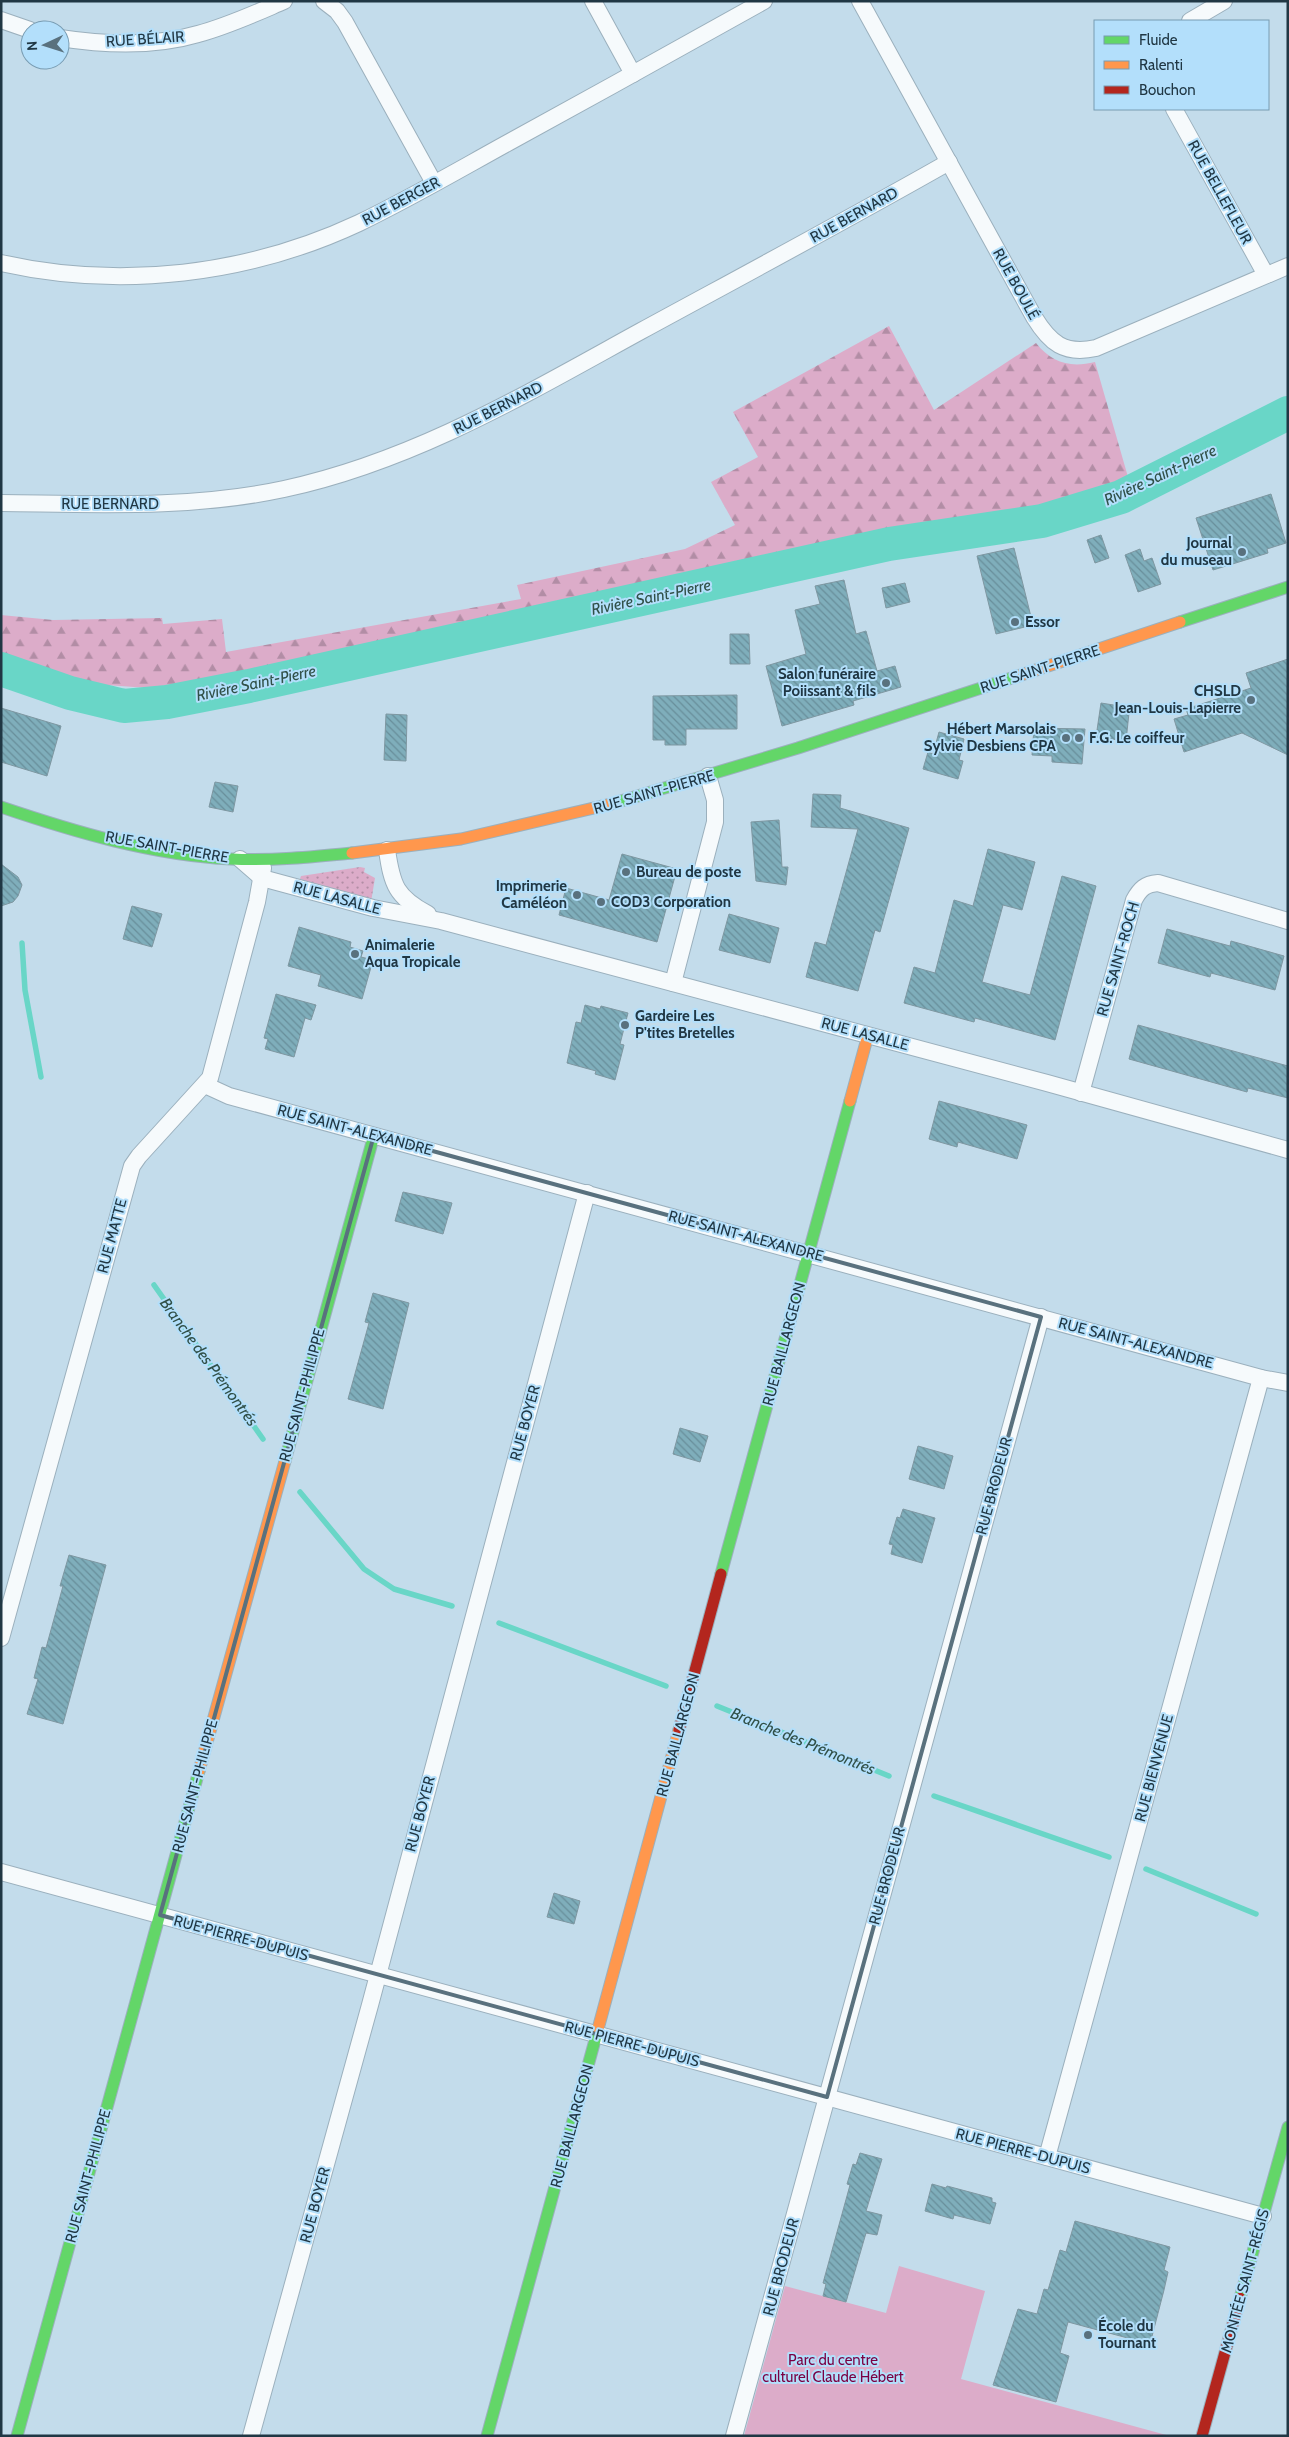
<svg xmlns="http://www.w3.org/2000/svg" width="1289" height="2437" viewBox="0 0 1289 2437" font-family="Cabin,sans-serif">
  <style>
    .grass { fill: url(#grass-dots) }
    .forest { fill: url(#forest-firs) }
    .green { fill: #dcacc9 }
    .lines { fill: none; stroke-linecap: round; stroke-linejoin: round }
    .stream { stroke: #69d6c7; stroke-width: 5.5 }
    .river { stroke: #69d6c7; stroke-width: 34 }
    .building { fill: url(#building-back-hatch); stroke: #7e97a1 }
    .street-casing { stroke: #9bb0bd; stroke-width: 18 }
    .fast-casing { stroke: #9bb0bd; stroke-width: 13 }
    .slow-casing { stroke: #9bb0bd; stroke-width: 13 }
    .jam-casing { stroke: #9bb0bd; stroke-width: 13 }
    .street { stroke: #f6fafc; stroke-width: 16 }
    .fast { stroke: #63d668; stroke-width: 11 }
    .slow { stroke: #ff974d; stroke-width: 11 }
    .jam { stroke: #b3261e; stroke-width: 11 }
    .marked { fill: none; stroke: #59717e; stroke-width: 4; stroke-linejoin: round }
    .poi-dot { fill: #59717e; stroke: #b3dffb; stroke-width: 2 }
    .labels { text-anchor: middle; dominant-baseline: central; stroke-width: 4; stroke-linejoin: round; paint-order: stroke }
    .street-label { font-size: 15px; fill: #203744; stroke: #b3dffb }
    .poi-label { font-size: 15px; font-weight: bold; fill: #203744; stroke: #b3dffb; text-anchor: start }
    .park-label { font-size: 15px; fill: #7a0143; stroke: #b3dffb }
    .water-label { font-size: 16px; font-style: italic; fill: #315048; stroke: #b3dffb }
  </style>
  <defs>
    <pattern id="grass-dots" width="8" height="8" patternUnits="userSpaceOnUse" patternTransform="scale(1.25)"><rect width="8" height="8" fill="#dcacc9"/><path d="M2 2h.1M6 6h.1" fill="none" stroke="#b28da5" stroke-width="1.8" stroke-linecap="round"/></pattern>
    <pattern id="forest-firs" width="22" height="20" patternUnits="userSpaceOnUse" patternTransform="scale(1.25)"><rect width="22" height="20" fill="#dcacc9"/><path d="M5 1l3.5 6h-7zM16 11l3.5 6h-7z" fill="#b28da5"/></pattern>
    <pattern id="building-back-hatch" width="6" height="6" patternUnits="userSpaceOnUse" patternTransform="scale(1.25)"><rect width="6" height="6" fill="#7faebb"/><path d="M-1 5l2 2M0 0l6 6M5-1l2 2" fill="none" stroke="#688e9a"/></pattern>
  </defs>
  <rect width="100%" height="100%" fill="#c3dceb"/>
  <!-- grass -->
  <polygon class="grass" points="360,867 365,868 364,872 375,878 371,902 300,879 301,876"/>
  <!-- forest -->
  <path class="forest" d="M 889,326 L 934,410 L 1036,343 C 1052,363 1070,368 1095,362 L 1130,484 L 1038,507 L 751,558 L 235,675 L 161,689 L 80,683 L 1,655 L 1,615 L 53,620 L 162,618 L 163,624 L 222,619 L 226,652 L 521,599 L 517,585 L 685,549 L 735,525 L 711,482 L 758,457 L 733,412 Z"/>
  <!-- green -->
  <polygon class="green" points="899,2266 985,2291 961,2379 1170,2436 744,2436 785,2286 886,2313"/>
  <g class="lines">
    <!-- stream -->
    <g class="stream">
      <polyline points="22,943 25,990 41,1077"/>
      <polyline points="154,1285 263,1439"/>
      <polyline points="300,1492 364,1569 394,1589 452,1606"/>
      <polyline points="499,1623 666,1686"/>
      <polyline points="717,1706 889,1776"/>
      <polyline points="934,1796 1109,1857"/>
      <polyline points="1146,1869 1256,1914"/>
    </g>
    <!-- river -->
    <polyline class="river" points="1,669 70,693 124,706 167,702 249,686 889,544 1042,521 1121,497 1288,413"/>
  </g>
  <!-- building -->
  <g class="building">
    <polygon points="1271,494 1286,543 1267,549 1268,553 1213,570 1196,518"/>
    <polygon points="1101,535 1109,558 1095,563 1087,540"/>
    <polygon points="1014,548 1033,625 996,634 977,556"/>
    <polygon points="1140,549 1144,561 1152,558 1161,584 1138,592 1125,555"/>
    <polygon points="844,580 856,634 866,631 877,671 895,666 901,687 853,701 854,705 782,726 766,666 806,654 795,610 820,604 815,586"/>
    <polygon points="905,583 910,602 886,608 882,588"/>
    <polygon points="730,634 749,634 750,664 730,664"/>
    <polygon points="1288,659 1288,755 1242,733 1184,752 1174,719 1188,715 1186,709 1251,688 1246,673"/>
    <polygon points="737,695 737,729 686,729 686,745 665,745 665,740 653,740 653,696"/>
    <polygon points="1101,703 1126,707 1125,712 1129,713 1126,741 1096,737"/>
    <polygon points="1,708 61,726 47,776 1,762"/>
    <polygon points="386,714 407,715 406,761 384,760"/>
    <polygon points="1034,728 1085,729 1082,764 1052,762 1052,756 1032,755"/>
    <polygon points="939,732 964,739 959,760 963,761 958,779 923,769 928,752 933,754"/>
    <polygon points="215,782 238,786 233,812 209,807"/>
    <polygon points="813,794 841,795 840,808 909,828 880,932 875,930 858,991 806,977 815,942 826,945 858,829 811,827"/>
    <polygon points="779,820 782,867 788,867 786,885 756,881 751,822"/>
    <polygon points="988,849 1035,862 1022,910 1003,905 982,982 1030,995 1062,876 1096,886 1055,1040 975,1018 974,1022 904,1003 914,967 935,973 954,900 973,906"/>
    <polygon points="622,854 677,869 657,942 559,915 566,888 609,900"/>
    <polygon points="1,864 18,877 22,885 18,896 13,902 1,906"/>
    <polygon points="132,906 162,914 152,947 123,939"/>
    <polygon points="729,914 779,928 770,963 719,950"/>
    <polygon points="299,927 351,942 350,947 363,951 361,957 373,960 362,999 318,986 321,975 288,966"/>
    <polygon points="1167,929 1230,946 1231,941 1284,956 1275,990 1211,973 1210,977 1158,963"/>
    <polygon points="276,994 316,1005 311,1020 305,1018 294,1057 265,1049 268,1039 264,1038"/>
    <polygon points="585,1005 600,1009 601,1006 628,1013 620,1044 624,1045 615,1080 595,1074 596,1071 567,1063 576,1022 581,1023"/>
    <polygon points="1138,1025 1288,1066 1288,1098 1248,1088 1247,1092 1129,1059"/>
    <polygon points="939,1101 1027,1125 1017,1159 958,1142 957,1147 929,1139"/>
    <polygon points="403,1192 452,1203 443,1234 395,1221"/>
    <polygon points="373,1293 409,1303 383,1409 348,1399 369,1323 365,1322"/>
    <polygon points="680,1428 708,1436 700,1462 673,1454"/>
    <polygon points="918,1446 953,1456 944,1489 909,1479"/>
    <polygon points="903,1509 935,1518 922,1563 891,1554 893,1545 889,1544 897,1517 900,1518"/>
    <polygon points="69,1555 106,1565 63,1724 27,1714 38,1679 34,1678 42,1647 46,1648 63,1586 60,1586"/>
    <polygon points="554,1893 580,1901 574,1924 547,1917"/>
    <polygon points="860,2153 882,2159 866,2211 882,2215 877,2235 866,2233 846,2302 823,2296 826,2284 823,2283 850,2185 847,2184 851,2171 853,2164 856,2165"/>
    <polygon points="932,2184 946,2188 947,2186 992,2198 992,2202 996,2203 990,2224 954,2215 953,2219 925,2211"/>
    <polygon points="1075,2221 1170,2247 1164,2270 1168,2272 1164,2290 1150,2344 1068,2322 1060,2353 1069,2356 1056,2402 993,2385 1018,2309 1037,2314 1044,2289 1048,2290 1060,2250 1066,2252"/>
  </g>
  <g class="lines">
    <defs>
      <g id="street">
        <polyline points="324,1 337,11 345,22 434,183"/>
        <polyline points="593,1 633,74"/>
        <path d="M 860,1 L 1034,317 C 1050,343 1064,355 1096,348 L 1288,266"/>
        <polyline points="1,20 30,30"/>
        <polyline points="1190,21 1224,1"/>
        <path d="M 60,38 C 105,45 154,47 198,34 C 228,26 256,13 284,1"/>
        <polyline points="1174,109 1266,275"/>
        <path d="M 1,263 C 121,290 248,275 359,223 C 411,198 462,168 513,140 C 597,94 680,48 764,1"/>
        <path d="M 1,503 C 96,504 191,509 284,489 C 414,461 526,394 641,331 C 744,275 847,220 949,162"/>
        <path d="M 387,850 C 392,885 396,897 428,914"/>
        <polyline points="240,859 262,878 373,908 441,921 1047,1083 1288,1150"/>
        <polyline points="673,983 715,822 715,800 708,776"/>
        <polyline points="205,1085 229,1096 1261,1378 1288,1383"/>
        <path d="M 1081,1093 L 1134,900 C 1140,889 1145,884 1158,883 L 1288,921"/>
        <polyline points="1,1638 132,1166 139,1156 210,1078 257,902 263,868"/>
        <polyline points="1,1872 1263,2216"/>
        <polyline points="1047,2157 1261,1378"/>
        <polyline points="251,2436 370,2005 587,1193"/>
        <polyline points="734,2436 1041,1317"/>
      </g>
      <g id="fast">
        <polyline points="1180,622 1288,587"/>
        <polyline points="611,804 798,748 1018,676"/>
        <path d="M 1,807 C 75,832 152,855 231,859 C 271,861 312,857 352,853"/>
        <polyline points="285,1461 374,1135"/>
        <polyline points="721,1574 850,1101"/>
        <polyline points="1240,2298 1288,2127"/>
        <polyline points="17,2436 199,1771"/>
        <polyline points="487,2436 598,2029"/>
      </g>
      <g id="slow">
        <polyline points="1018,676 1180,622"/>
        <polyline points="352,853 461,839 611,804"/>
        <polyline points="850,1101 868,1035"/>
        <polyline points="199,1771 285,1461"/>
        <polyline points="598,2029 679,1730"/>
      </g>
      <g id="jam">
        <polyline points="679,1730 721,1574"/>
        <polyline points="1202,2436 1240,2298"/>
      </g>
    </defs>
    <!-- street casing -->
    <use href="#street" class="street-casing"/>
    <!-- fast casing -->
    <use href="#fast" class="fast-casing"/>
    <!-- slow casing -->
    <use href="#slow" class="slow-casing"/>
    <!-- jam casing -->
    <use href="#jam" class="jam-casing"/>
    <!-- street -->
    <use href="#street" class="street"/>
    <!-- fast -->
    <use href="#fast" class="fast"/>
    <!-- slow -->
    <use href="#slow" class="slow"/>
    <!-- jam -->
    <use href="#jam" class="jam"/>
  </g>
  <!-- marked area -->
  <path class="marked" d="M 374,1135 L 1041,1317 L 827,2097 L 160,1915 Z"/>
  <!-- markers -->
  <g class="poi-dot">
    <circle cx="1242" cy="552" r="5"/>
    <circle cx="1015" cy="622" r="5"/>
    <circle cx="886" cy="683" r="5"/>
    <circle cx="1251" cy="700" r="5"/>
    <circle cx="1066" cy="738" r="5"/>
    <circle cx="1079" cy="738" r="5"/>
    <circle cx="626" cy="872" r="5"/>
    <circle cx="577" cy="895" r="5"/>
    <circle cx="601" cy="902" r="5"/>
    <circle cx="355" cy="954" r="5"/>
    <circle cx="625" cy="1025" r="5"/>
    <circle cx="1088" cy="2335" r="5"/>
  </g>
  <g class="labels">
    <!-- street labels -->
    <g class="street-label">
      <text transform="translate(145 39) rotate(-4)">RUE BÉLAIR</text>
      <text transform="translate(1220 192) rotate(61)">RUE BELLEFLEUR</text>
      <text transform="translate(401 201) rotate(-28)">RUE BERGER</text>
      <text transform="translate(854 215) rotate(-29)">RUE BERNARD</text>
      <text transform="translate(1016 284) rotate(61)">RUE BOULÉ</text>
      <text transform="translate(498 408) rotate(-27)">RUE BERNARD</text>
      <text x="110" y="504">RUE BERNARD</text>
      <text transform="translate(1040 669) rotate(-18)">RUE SAINT-PIERRE</text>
      <text transform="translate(654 792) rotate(-16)">RUE SAINT-PIERRE</text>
      <text transform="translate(167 847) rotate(10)">RUE SAINT-PIERRE</text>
      <text transform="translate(337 898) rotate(15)">RUE LASALLE</text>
      <text transform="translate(1118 959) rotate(-74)">RUE SAINT-ROCH</text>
      <text transform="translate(865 1034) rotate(15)">RUE LASALLE</text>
      <text transform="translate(355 1130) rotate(15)">RUE SAINT-ALEXANDRE</text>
      <text transform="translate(112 1236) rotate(-75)">RUE MATTE</text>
      <text transform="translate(746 1236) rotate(15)">RUE SAINT-ALEXANDRE</text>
      <text transform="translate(1136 1343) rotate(15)">RUE SAINT-ALEXANDRE</text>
      <text transform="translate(784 1344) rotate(-75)">RUE BAILLARGEON</text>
      <text transform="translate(302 1395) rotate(-75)">RUE SAINT-PHILIPPE</text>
      <text transform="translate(525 1423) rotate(-75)">RUE BOYER</text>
      <text transform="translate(994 1486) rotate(-75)">RUE BRODEUR</text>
      <text transform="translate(678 1735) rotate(-75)">RUE BAILLARGEON</text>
      <text transform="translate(1154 1768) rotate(-75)">RUE BIENVENUE</text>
      <text transform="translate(195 1786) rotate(-75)">RUE SAINT-PHILIPPE</text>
      <text transform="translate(420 1814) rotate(-75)">RUE BOYER</text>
      <text transform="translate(887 1876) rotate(-75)">RUE BRODEUR</text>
      <text transform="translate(241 1938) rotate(15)">RUE PIERRE-DUPUIS</text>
      <text transform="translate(632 2044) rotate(15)">RUE PIERRE-DUPUIS</text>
      <text transform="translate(572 2126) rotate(-75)">RUE BAILLARGEON</text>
      <text transform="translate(1023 2151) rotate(15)">RUE PIERRE-DUPUIS</text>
      <text transform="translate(88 2176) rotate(-75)">RUE SAINT-PHILIPPE</text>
      <text transform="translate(315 2205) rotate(-75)">RUE BOYER</text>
      <text transform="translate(781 2267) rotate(-75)">RUE BRODEUR</text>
      <text transform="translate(1245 2281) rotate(-75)">MONTÉE SAINT-RÉGIS</text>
    </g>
    <!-- poi labels -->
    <g class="poi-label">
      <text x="1232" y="543" text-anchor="end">Journal<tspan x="1232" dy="17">du museau</tspan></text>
      <text x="1025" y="622">Essor</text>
      <text x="876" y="674" text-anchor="end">Salon funéraire<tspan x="876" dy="17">Poiissant &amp; fils</tspan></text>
      <text x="1241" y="691" text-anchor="end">CHSLD<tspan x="1241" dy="17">Jean-Louis-Lapierre</tspan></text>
      <text x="1056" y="729" text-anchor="end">Hébert Marsolais<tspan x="1056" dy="17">Sylvie Desbiens CPA</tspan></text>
      <text x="1089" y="738">F.G. Le coiffeur</text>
      <text x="636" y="872">Bureau de poste</text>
      <text x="567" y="886" text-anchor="end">Imprimerie<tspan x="567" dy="17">Caméléon</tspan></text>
      <text x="611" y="902">COD3 Corporation</text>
      <text x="365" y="945">Animalerie<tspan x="365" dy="17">Aqua Tropicale</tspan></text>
      <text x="635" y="1016">Gardeire Les<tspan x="635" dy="17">P'tites Bretelles</tspan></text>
      <text x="1098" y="2326">École du<tspan x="1098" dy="17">Tournant</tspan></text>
    </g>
    <!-- park labels -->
    <g class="park-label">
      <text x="833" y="2360">Parc du centre<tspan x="833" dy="17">culturel Claude Hébert</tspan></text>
    </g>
    <!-- water labels -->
    <g class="water-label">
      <text transform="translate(1160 475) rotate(-25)">Rivière Saint-Pierre</text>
      <text transform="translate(651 597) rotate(-12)">Rivière Saint-Pierre</text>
      <text transform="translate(256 683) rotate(-12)">Rivière Saint-Pierre</text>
      <text transform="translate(209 1362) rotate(54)">Branche des Prémontrés</text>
      <text transform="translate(803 1741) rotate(22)">Branche des Prémontrés</text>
    </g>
  </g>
  <!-- border -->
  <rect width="1289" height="2437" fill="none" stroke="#203744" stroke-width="5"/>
  <!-- legend -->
  <rect x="1094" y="20" width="175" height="90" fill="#b3dffb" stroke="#789cb2"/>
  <rect x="1104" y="36" width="25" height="8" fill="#63d668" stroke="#789cb2"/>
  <text x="1139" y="45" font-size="15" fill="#203744">Fluide</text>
  <rect x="1104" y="61" width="25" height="8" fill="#ff974d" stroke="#789cb2"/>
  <text x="1139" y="70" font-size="15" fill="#203744">Ralenti</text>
  <rect x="1104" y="86" width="25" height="8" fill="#b3261e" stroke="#789cb2"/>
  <text x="1139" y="95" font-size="15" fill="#203744">Bouchon</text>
  <!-- north arrow -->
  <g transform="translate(45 45) rotate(266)"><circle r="24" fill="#b3dffb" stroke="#789cb2"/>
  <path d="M0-4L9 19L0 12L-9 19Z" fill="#59717e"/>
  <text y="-8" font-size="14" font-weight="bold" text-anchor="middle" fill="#203744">N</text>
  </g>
</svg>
